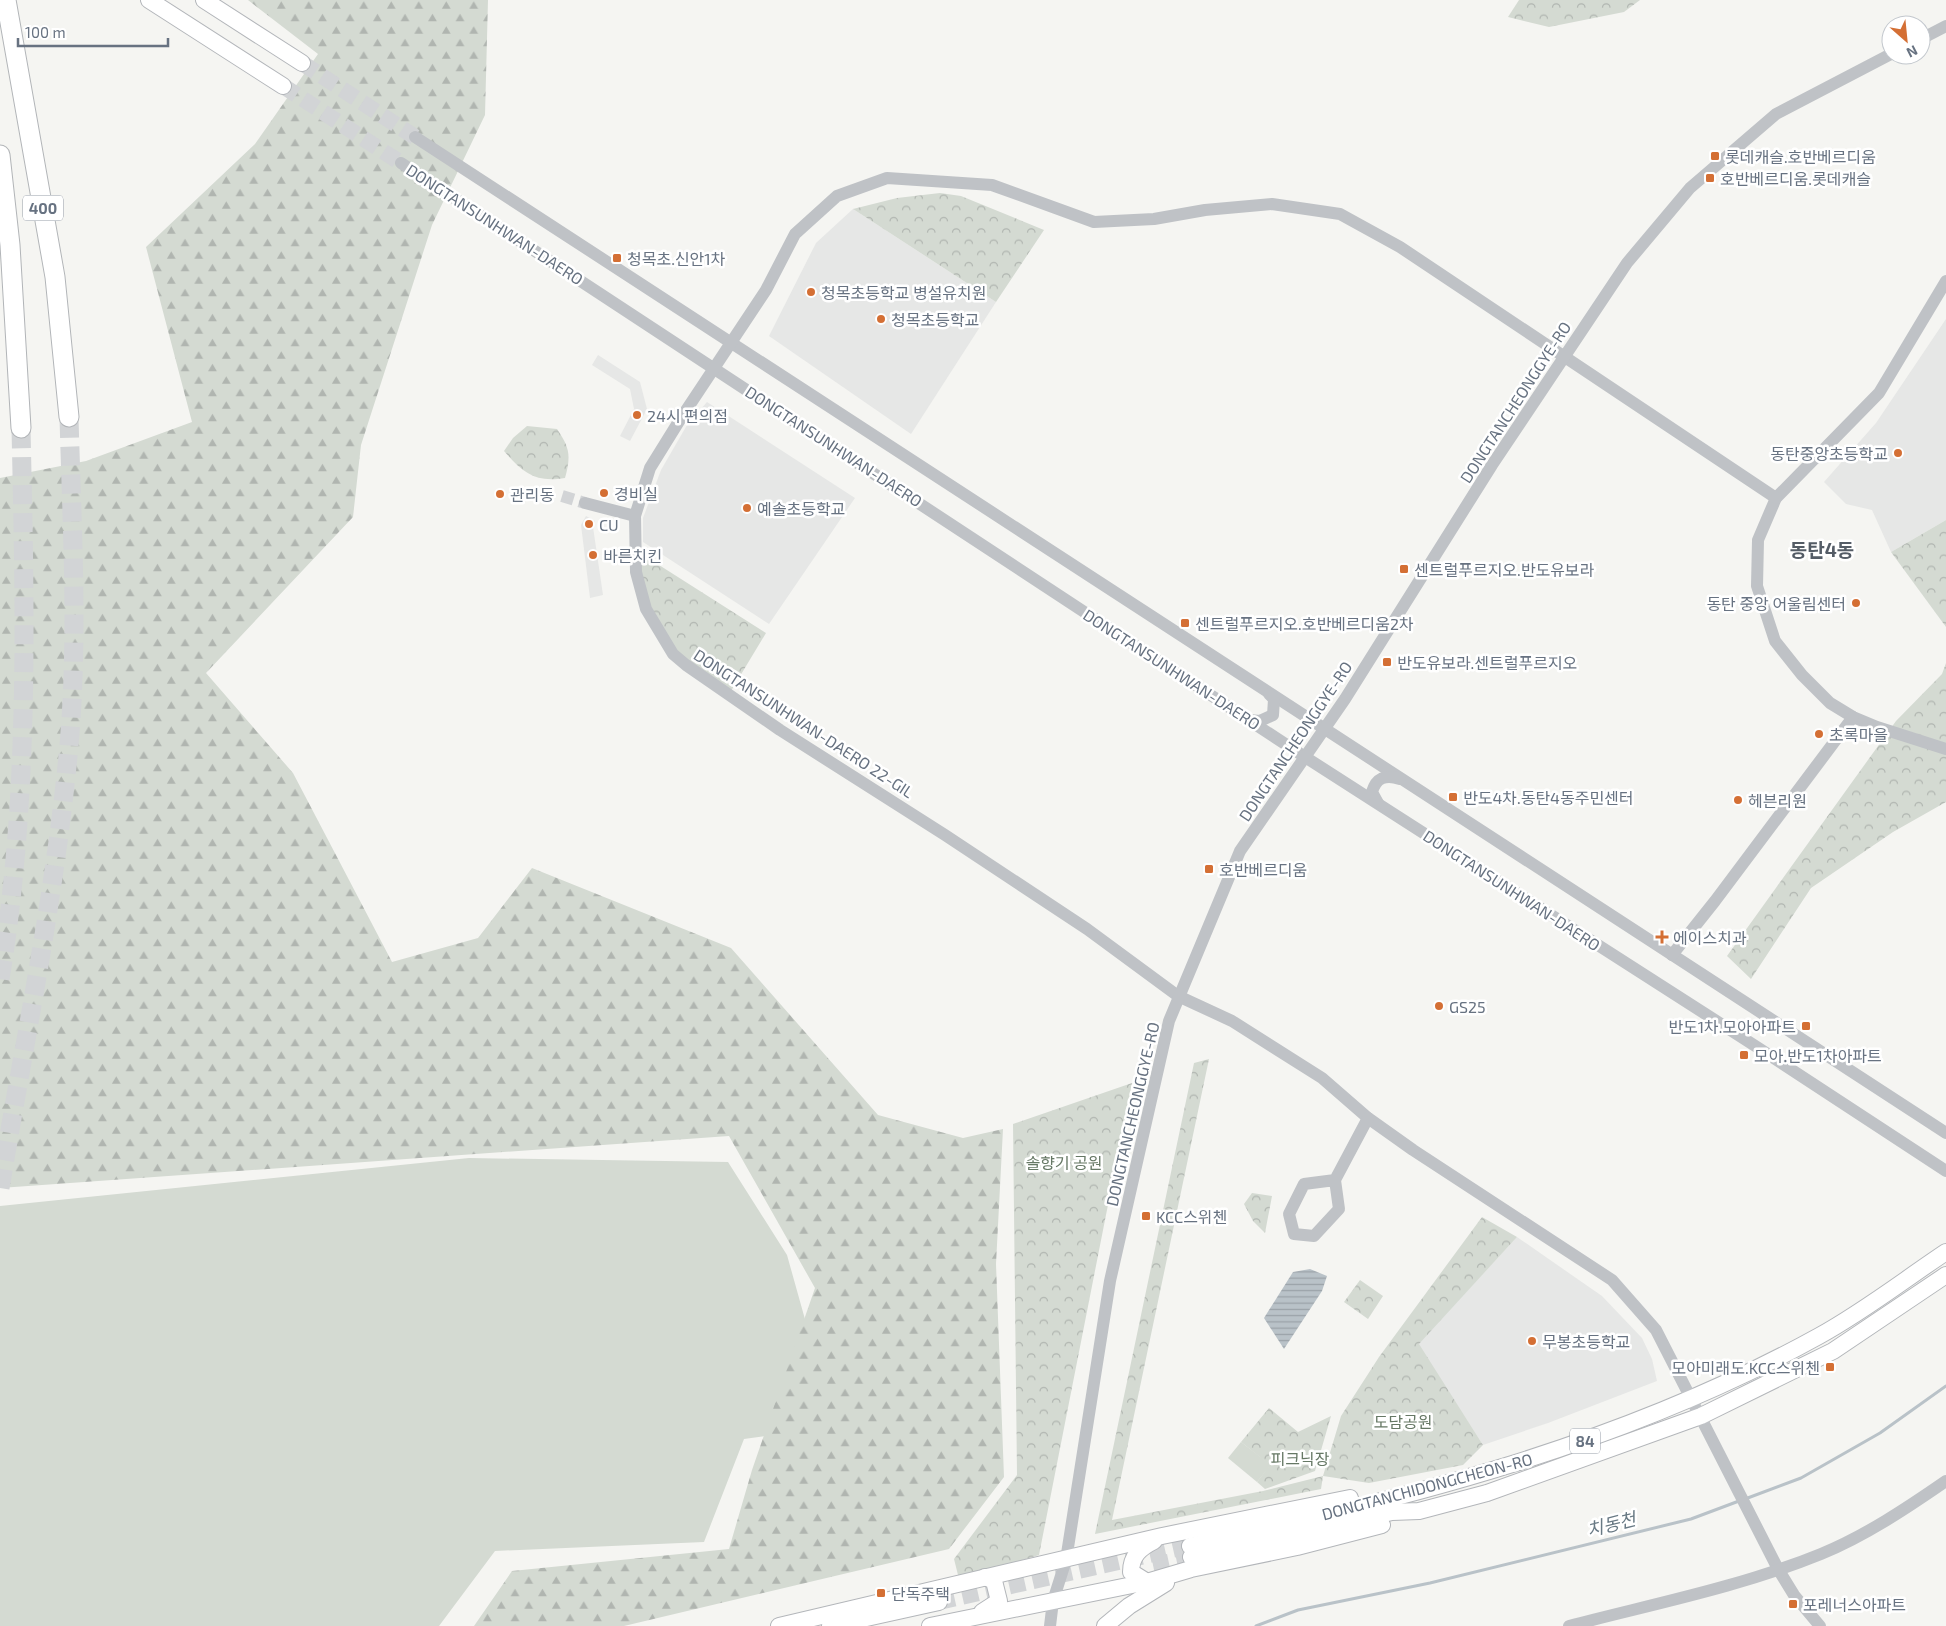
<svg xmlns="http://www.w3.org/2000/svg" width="1946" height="1626" viewBox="0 0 1946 1626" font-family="'Exo 2','Noto Sans KR',sans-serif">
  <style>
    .built { fill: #e6e7e6 }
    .green { fill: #d4dad2 }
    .forest { fill: url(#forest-firs) }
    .park { fill: url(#park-crowns) }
    .water { fill: url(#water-rules) }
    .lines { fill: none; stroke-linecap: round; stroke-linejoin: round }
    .stream { stroke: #b9c2c8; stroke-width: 3 }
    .minor-tunnel { stroke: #d2d4d6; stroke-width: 12; stroke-dasharray: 12 6; stroke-linecap: butt }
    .major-tunnel { stroke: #d2d4d6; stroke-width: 16; stroke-dasharray: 16 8; stroke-linecap: butt }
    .highway-tunnel { stroke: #d2d4d6; stroke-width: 19; stroke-dasharray: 19 9; stroke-linecap: butt }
    .major-casing { stroke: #b3b6ba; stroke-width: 18 }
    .highway-casing { stroke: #b2b5b8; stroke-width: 21 }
    .minor { stroke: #bfc2c6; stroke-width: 12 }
    .major { stroke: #fff; stroke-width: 16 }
    .highway { stroke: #fff; stroke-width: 19 }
    .poi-dot { fill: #d46f34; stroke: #fff; stroke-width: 2 }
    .labels { text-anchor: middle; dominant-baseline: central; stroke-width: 5; stroke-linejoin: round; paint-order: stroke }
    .shield { fill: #fff; stroke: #959ca7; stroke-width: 1 }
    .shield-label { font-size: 15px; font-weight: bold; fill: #677281 }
    .poi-label { font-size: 16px; fill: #677281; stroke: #fff; text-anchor: start }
    .street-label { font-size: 16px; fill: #677281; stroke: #fff }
    .park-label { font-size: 16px; fill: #667865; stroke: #fff }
    .water-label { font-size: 18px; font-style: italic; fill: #687984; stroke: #fff }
    .quarter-label { font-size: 19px; font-weight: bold; fill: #545c66; stroke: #fff }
  </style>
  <defs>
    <pattern id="forest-firs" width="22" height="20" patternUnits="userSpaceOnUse" patternTransform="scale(1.25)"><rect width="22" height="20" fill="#d4dad2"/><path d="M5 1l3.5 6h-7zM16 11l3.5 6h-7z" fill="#b0b5b0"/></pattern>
    <pattern id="park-crowns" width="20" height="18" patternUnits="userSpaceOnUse" patternTransform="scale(1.25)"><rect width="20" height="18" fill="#d4dad2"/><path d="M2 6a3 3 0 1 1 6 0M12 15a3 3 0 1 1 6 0" fill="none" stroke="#b0b5b0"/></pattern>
    <pattern id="water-rules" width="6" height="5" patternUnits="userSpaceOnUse" patternTransform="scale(1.25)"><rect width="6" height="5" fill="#b9c2c8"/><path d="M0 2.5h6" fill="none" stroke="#9aa2a8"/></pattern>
  </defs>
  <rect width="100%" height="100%" fill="#f5f5f2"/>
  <!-- built -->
  <g class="built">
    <polygon points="853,209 996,302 911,434 769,336 816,243"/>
    <polygon points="1946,319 1946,520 1891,552 1872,510 1846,504 1824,482 1876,423"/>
    <polygon points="598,355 640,382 647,409 630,441 620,436 634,409 630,389 592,365"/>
    <polygon points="707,402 855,498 769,624 643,542 643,518 661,470 687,425"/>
    <polygon points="586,516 595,521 593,527 603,595 590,598 581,525"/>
    <polygon points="1517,1237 1602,1296 1642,1338 1652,1359 1657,1381 1548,1423 1483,1445 1418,1344"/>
  </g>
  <!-- green -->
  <g class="green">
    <polygon points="469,1158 728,1162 787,1255 822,1380 797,1432 744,1439 704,1542 495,1551 439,1626 0,1626 0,1206"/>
    <polygon points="1241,1442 1271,1465 1257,1482 1228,1458"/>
  </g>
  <!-- forest -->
  <polygon class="forest" points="248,0 488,0 485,115 432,225 361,445 353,517 206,673 293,773 392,962 478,938 532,868 731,948 878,1115 963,1138 1003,1129 996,1264 1004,1477 949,1549 624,1626 474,1626 512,1571 729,1549 752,1470 815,1288 729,1136 0,1188 0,478 86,461 192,422 146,247 255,144 318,54"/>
  <!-- park -->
  <g class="park">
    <polygon points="1519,0 1640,0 1624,12 1549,27 1508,17"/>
    <polygon points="940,193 961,196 1044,230 996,302 853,209 897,198"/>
    <path d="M 527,426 L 557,429 C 570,448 571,456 565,478 C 535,483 523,473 504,451 L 513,438 Z"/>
    <polygon points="1946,520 1946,627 1891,552"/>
    <path d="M 637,551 L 766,633 L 731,691 C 716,681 699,672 686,661 C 653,634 646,591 637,551 Z"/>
    <polygon points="1946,663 1946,802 1893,832 1811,888 1751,979 1727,956 1896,721 1942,674"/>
    <polygon points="1209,1059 1112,1520 1263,1491 1323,1476 1341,1416 1379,1357 1482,1217 1517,1237 1419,1344 1483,1445 1463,1465 1369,1483 1323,1476 1321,1489 1095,1534 1194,1063"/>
    <polygon points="1132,1083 1039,1555 959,1579 954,1559 1017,1475 1013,1124"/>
    <polygon points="1252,1193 1272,1196 1265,1233 1253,1221 1244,1204"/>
    <polygon points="1360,1280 1383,1296 1368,1319 1344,1302"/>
    <polygon points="1269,1408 1298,1432 1331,1416 1315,1471 1265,1489 1257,1482 1270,1465 1241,1442"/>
  </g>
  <!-- water -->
  <polygon class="water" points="1310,1269 1327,1276 1322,1291 1284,1349 1264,1318 1293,1272"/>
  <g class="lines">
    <!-- stream -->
    <g class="stream">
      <polyline points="1745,1499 1801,1478 1880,1433 1946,1386"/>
      <polyline points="1256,1626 1298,1610 1430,1583 1691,1519 1739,1501"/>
    </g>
    <!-- minor-tunnel -->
    <polyline class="minor-tunnel" points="562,496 585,503"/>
    <!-- major-tunnel -->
    <g class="major-tunnel">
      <polyline points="302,63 415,137"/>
      <polyline points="283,86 401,163"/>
      <polyline points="1153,1565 1191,1557"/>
      <polyline points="939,1602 1190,1546"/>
    </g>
    <!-- highway-tunnel -->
    <g class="highway-tunnel">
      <path d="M 0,979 C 30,797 25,611 21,428"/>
      <path d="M 0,1188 C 24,1044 54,901 68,756 C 79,643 72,530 69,417"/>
    </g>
    <defs>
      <g id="major">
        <polyline points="149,0 283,86"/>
        <polyline points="204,0 302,63"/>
        <path d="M 1190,1546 C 1407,1499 1624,1444 1819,1336 C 1863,1312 1904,1280 1946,1252"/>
        <polyline points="1191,1557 1392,1512 1419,1511 1487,1493 1701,1416 1833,1351 1946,1275"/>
        <path d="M 1147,1582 L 1131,1572 C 1131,1556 1140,1548 1154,1541"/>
        <polyline points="982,1612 999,1601 994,1581 985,1577"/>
        <polyline points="779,1626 1162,1536 1350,1498"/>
        <polyline points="830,1626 939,1602"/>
        <polyline points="930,1626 1147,1582 1191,1569 1297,1547 1382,1525"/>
        <polyline points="1105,1626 1129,1606 1166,1583"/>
      </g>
      <g id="highway">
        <polyline points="6,0 55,277 69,417"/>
        <polyline points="0,155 10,245 21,428"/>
      </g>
    </defs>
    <!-- major casing -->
    <use href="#major" class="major-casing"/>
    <!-- highway casing -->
    <use href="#highway" class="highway-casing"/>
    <!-- minor -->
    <g class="minor">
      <polyline points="1921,39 1946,26"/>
      <polyline points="415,137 1946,1133"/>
      <polyline points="401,163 1305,757 1760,1049 1946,1171"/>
      <polyline points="1946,281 1879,393 1776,498 1758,540 1757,586 1775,641 1802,675 1830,703 1853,717 1877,727 1946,749"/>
      <polyline points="1776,498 1400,247 1340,214 1272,204 1205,210 1154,219 1094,222 992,185 887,178 837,196 795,234 766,290 681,418 650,468 635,516 636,572 646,609 673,654 686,665 780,730 945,835 1087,929 1178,996 1232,1021 1322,1078 1368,1118 1413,1150 1612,1280 1656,1330 1778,1569 1794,1595 1820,1626"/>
      <polyline points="585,503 635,516"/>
      <polyline points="1249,720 1260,721 1273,715 1274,699 1269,694"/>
      <path d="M 1378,803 L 1372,792 C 1376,778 1385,774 1400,779"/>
      <polyline points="1672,955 1715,901 1853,717"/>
      <polyline points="1335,1180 1339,1209 1314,1236 1294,1234 1289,1214 1304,1184 1335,1180 1368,1118"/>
      <polyline points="1050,1626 1053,1601 1066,1560 1110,1281 1169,1021 1240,851 1345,699 1492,465 1627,263 1690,188 1776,114 1891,54"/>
      <path d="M 1569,1626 C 1653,1604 1740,1587 1821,1554 C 1865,1536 1907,1508 1946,1481"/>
    </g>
    <!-- major -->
    <use href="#major" class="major"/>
    <!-- highway -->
    <use href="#highway" class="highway"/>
  </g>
  <!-- markers -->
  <g class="poi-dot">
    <rect x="1710" y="151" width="10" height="10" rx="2.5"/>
    <rect x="1705" y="173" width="10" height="10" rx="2.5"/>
    <rect x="612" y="253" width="10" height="10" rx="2.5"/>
    <circle cx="811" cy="292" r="5"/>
    <circle cx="881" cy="319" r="5"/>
    <circle cx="637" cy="415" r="5"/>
    <circle cx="1898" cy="453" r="5"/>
    <circle cx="604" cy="493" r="5"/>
    <circle cx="500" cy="494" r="5"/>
    <circle cx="747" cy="508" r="5"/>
    <circle cx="589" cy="524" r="5"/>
    <circle cx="593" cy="555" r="5"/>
    <rect x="1399" y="564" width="10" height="10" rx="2.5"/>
    <circle cx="1856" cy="603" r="5"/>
    <rect x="1180" y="618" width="10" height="10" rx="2.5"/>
    <rect x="1382" y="657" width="10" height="10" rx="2.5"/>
    <circle cx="1819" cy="734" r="5"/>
    <rect x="1448" y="792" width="10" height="10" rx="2.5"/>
    <circle cx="1738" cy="800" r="5"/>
    <rect x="1204" y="864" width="10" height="10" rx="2.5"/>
    <path d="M1659.5 929.5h5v5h5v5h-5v5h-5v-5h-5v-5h5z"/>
    <circle cx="1439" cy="1006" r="5"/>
    <rect x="1801" y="1021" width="10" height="10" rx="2.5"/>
    <rect x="1739" y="1050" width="10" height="10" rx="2.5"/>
    <rect x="1141" y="1211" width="10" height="10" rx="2.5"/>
    <circle cx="1532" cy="1341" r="5"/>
    <rect x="1825" y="1362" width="10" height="10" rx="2.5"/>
    <rect x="876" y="1588" width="10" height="10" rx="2.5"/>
    <rect x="1788" y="1599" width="10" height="10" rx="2.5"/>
  </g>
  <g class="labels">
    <!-- shield labels -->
    <g class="shield">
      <rect x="23" y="195.5" width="40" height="25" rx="4"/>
      <rect x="1570" y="1428.5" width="30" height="25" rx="4"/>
    </g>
    <g class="shield-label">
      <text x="43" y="208">400</text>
      <text x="1585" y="1441">84</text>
    </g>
    <!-- poi labels -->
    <g class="poi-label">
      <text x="1725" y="156">롯데캐슬.호반베르디움</text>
      <text x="1720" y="178">호반베르디움.롯데캐슬</text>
      <text x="627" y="258">청목초.신안1차</text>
      <text x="821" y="292">청목초등학교 병설유치원</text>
      <text x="891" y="319">청목초등학교</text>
      <text x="647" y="415">24시 편의점</text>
      <text x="1888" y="453" text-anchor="end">동탄중앙초등학교</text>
      <text x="614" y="493">경비실</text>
      <text x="510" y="494">관리동</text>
      <text x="757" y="508">예솔초등학교</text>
      <text x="599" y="524">CU</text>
      <text x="603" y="555">바른치킨</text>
      <text x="1414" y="569">센트럴푸르지오.반도유보라</text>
      <text x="1846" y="603" text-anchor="end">동탄 중앙 어울림센터</text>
      <text x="1195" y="623">센트럴푸르지오.호반베르디움2차</text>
      <text x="1397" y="662">반도유보라.센트럴푸르지오</text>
      <text x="1829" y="734">초록마을</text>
      <text x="1463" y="797">반도4차.동탄4동주민센터</text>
      <text x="1748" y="800">헤븐리원</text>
      <text x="1219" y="869">호반베르디움</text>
      <text x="1673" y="937">에이스치과</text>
      <text x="1449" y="1006">GS25</text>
      <text x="1796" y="1026" text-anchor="end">반도1차.모아아파트</text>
      <text x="1754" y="1055">모아.반도1차아파트</text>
      <text x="1156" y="1216">KCC스위첸</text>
      <text x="1542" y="1341">무봉초등학교</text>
      <text x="1820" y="1367" text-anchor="end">모아미래도.KCC스위첸</text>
      <text x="891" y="1593">단독주택</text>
      <text x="1803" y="1604">포레너스아파트</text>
    </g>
    <!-- street labels -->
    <g class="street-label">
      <text transform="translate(495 224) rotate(33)">DONGTANSUNHWAN-DAERO</text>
      <text transform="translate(1515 402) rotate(-57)">DONGTANCHEONGGYE-RO</text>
      <text transform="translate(834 446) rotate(33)">DONGTANSUNHWAN-DAERO</text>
      <text transform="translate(1172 669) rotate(33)">DONGTANSUNHWAN-DAERO</text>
      <text transform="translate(804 723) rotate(33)">DONGTANSUNHWAN-DAERO 22-GIL</text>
      <text transform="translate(1295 741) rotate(-56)">DONGTANCHEONGGYE-RO</text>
      <text transform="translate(1512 890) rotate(33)">DONGTANSUNHWAN-DAERO</text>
      <text transform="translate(1132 1114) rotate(-77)">DONGTANCHEONGGYE-RO</text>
      <text transform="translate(1427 1486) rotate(-15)">DONGTANCHIDONGCHEON-RO</text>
    </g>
    <!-- park labels -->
    <g class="park-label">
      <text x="1064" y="1162">솔향기 공원</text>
      <text x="1403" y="1421">도담공원</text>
      <text x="1300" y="1458">피크닉장</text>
    </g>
    <!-- water labels -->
    <g class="water-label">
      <text transform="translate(1611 1524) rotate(-14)">치동천</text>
    </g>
    <!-- quarter labels -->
    <g class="quarter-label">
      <text x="1822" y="549">동탄4동</text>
    </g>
  </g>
  <!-- north arrow -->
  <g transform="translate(1906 40) rotate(153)"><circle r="24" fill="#ffffff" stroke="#c2c7cd"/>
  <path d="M0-4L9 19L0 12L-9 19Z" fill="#d46f34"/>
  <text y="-8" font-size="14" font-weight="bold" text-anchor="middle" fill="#677281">N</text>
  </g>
  <!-- scale -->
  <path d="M18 38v8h150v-8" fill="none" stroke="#677281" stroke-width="2.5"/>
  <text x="25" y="38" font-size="15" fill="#677281" stroke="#ffffff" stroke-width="4" paint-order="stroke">100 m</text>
</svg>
